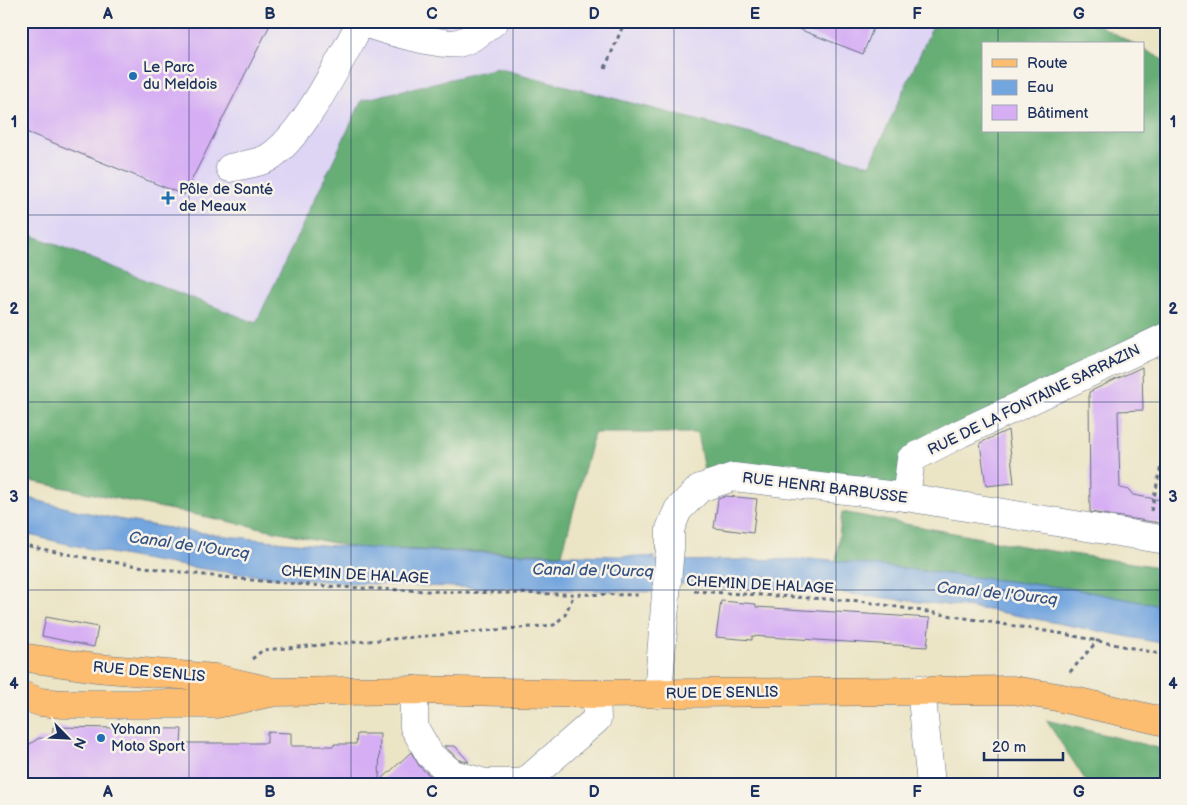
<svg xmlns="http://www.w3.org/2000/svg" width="1187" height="805" viewBox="0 0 1187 805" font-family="'Balsamiq Sans',sans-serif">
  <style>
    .built { fill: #ded5f5 }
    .forest { fill: #66ae74; stroke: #406e69 }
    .water { fill: #73a5de; stroke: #476a9e }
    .building { fill: #d6aef4 }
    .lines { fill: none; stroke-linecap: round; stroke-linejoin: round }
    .minor-casing { stroke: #646e82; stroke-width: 29 }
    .major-casing { stroke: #646e82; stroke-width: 29 }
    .path { stroke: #646e82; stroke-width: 3; stroke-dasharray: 4 4; stroke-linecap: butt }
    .minor { stroke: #fff; stroke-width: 28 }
    .major { stroke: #fcbd6f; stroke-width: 28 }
    .minor-bridge-casing { stroke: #646e82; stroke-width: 29; stroke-linecap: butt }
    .minor-bridge { stroke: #fff; stroke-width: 28 }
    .grid { fill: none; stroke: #1b2f5e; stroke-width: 1; stroke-opacity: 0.55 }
    .poi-dot { fill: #1f6fb2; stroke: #f7f3e8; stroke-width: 2 }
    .labels { text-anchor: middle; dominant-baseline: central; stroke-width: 5; stroke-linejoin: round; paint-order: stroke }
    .poi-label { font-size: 15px; fill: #1b2f5e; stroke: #f7f3e8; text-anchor: start }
    .street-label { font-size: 15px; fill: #1b2f5e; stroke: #f7f3e8 }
    .water-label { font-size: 16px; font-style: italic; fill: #355284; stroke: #f7f3e8 }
    .neatline { fill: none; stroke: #1b2f5e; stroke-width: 2 }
    .grid-label { font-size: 16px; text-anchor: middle; font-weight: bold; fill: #1b2f5e }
  </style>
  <rect width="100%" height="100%" fill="#f7f3e8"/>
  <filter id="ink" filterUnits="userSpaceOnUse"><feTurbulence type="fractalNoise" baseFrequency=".02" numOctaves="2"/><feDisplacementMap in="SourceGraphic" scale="10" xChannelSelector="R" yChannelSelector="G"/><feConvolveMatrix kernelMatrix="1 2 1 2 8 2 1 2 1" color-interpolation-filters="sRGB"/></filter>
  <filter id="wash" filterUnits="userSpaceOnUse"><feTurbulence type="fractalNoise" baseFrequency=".0096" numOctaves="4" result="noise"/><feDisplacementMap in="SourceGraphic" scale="20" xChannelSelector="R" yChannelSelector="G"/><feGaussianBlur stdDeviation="1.12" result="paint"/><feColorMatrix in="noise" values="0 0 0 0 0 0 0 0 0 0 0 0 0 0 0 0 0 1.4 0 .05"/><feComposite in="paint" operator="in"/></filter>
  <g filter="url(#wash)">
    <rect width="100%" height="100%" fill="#ebe4c5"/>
    <!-- built -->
    <polygon class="built" points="21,21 935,21 870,165 497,68 362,100 256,323 21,231"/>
    <!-- forest -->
    <g class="forest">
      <polygon points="935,21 1091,21 1134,44 983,44 983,131 1143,131 1143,49 1166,61 1166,338 911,459 906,497 733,477 704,470 697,433 594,433 562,554 358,548 21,479 21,231 256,323 362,100 497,68 870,165"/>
      <polygon points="842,512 1038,549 1166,568 1166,607 1074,589 836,561"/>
      <polygon points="1046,720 1166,750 1166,784 1088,784"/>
    </g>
    <!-- water -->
    <path class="water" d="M 21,496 C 226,554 442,551 654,557 L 654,560 L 658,561 L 821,559 L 1074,589 L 1166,607 L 1166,644 L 989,610 L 800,588 L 718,589 L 657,580 L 653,592 C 510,587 360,589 218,571 C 152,562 86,549 21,533 Z"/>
    <g id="blocks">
      <!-- building -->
      <g class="building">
        <polygon points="21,21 272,21 184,195 21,130"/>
        <polygon points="783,21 876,21 863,54 783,23"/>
        <polygon points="1142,367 1143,410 1118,411 1120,488 1129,490 1133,495 1166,501 1166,524 1090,512 1089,392"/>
        <polygon points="1008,430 1014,483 986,486 980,443"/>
        <polygon points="726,496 757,499 753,533 714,528 718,499"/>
        <polygon points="721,601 756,604 756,607 930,618 927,647 752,636 752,640 716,637"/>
        <polygon points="46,617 98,627 94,647 42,636"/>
        <polygon points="53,727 182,729 181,743 267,743 267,732 291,733 291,746 334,746 334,744 356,744 357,734 380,734 379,782 411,752 420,767 440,784 112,784 87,778 86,784 21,784 21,750 39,738 52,739"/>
        <polygon points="444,746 455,746 469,762 460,760"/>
      </g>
    </g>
  </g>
  <g filter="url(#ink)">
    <use href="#blocks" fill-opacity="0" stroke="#646e82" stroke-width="1"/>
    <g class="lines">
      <defs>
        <g id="minor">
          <path d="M 362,21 C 373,28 445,47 458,43 C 471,40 485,29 495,21"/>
          <path d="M 230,168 C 242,165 257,164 268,158 C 303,137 340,60 361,22"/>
          <polyline points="906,497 911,459 961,433 1166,337"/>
          <polyline points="670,548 670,529 678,510 700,488 733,477 906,497 1166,540"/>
          <polyline points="921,689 931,784"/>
          <polyline points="414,690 414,727 430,755 453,774 485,783 524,783 597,719 596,694"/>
          <polyline points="658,694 665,606"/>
        </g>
        <g id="major">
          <polyline points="21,657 96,668 215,678 266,690"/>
          <polyline points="21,695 40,702 63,704 216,704 275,692 414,690 596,694 1013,690 1057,697 1166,722"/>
        </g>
      </defs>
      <!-- minor casing -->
      <use href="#minor" class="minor-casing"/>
      <!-- major casing -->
      <use href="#major" class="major-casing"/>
      <!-- path -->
      <g class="path">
        <polyline points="605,68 625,21"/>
        <polyline points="1151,511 1165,448"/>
        <path d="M 21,544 C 69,556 117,563 166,570 C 323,592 482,593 640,595"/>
        <polyline points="694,591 860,601 1064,634 1166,655"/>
        <polyline points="252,659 263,650 554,625 565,615 574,594"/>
        <polyline points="1070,672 1098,640"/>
      </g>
      <!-- minor -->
      <use href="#minor" class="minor"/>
      <!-- major -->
      <use href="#major" class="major"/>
      <defs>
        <polyline id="minor-bridge" points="665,606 670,548"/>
      </defs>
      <!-- minor-bridge casing -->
      <use href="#minor-bridge" class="minor-bridge-casing"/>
      <!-- minor-bridge -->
      <use href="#minor-bridge" class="minor-bridge"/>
    </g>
  </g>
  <!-- grid -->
  <path class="grid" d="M 189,21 L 189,784M 351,21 L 351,784M 513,21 L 513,784M 674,21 L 674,784M 836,21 L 836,784M 998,21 L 998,44M 998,131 L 998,784M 21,215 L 1166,215M 21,402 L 1166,402M 21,590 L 1166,590"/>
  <!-- markers -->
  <g class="poi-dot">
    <circle cx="133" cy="76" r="5"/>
    <path d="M165.5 190.5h5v5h5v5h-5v5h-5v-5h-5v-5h5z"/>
    <circle cx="101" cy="738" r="5"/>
  </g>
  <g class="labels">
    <!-- poi labels -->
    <g class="poi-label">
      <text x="143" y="67">Le Parc<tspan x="143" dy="17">du Meldois</tspan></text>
      <text x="179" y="189">Pôle de Santé<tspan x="179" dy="17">de Meaux</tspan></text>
      <text x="111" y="729">Yohann<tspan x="111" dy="17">Moto Sport</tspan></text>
    </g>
    <!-- street labels -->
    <g class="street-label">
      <text transform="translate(1034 400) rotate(-26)">RUE DE LA FONTAINE SARRAZIN</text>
      <text transform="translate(825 488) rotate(7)">RUE HENRI BARBUSSE</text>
      <text transform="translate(355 575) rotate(3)">CHEMIN DE HALAGE</text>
      <text transform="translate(760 585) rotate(3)">CHEMIN DE HALAGE</text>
      <text transform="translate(149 672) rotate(5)">RUE DE SENLIS</text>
      <text transform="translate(722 693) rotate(-1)">RUE DE SENLIS</text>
    </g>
    <!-- water labels -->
    <g class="water-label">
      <text transform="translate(189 546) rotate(8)">Canal de l'Ourcq</text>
      <text transform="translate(593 571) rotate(1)">Canal de l'Ourcq</text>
      <text transform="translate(997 594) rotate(6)">Canal de l'Ourcq</text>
    </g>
  </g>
  <!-- margin -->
  <rect width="1187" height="805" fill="none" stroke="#f7f3e8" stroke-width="55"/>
  <!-- legend -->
  <rect x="982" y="42" width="162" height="90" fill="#f7f3e8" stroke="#9fa5b1"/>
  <rect x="992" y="59" width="25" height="8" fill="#fcbd6f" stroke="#9fa5b1"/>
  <text x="1027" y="68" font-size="15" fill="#1b2f5e">Route</text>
  <rect x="992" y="80" width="25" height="15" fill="#73a5de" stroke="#9fa5b1"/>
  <text x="1027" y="92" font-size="15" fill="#1b2f5e">Eau</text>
  <rect x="992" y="105" width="25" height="15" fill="#d6aef4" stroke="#9fa5b1"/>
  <text x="1027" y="118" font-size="15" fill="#1b2f5e">Bâtiment</text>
  <!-- north arrow -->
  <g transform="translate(68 738) rotate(114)" stroke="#f7f3e8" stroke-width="4" paint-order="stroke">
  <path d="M0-4L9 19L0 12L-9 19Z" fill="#1b2f5e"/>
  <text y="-8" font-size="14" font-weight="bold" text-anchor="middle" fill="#1b2f5e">N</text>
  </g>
  <!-- scale -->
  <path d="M984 752v8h79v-8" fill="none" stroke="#1b2f5e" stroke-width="2.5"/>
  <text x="992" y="752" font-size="15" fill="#1b2f5e" stroke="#f7f3e8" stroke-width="4" paint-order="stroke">20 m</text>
  <rect x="28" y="28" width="1132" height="750" class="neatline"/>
  <g class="grid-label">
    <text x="108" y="19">A</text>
    <text x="270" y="19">B</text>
    <text x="432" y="19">C</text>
    <text x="594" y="19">D</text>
    <text x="755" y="19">E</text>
    <text x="917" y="19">F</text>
    <text x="1079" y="19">G</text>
    <text x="14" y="127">1</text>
    <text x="1173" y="127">1</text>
    <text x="14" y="314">2</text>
    <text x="1173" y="314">2</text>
    <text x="14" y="502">3</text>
    <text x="1173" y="502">3</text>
    <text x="14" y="689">4</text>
    <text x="1173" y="689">4</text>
    <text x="108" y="797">A</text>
    <text x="270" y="797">B</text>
    <text x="432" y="797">C</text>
    <text x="594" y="797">D</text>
    <text x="755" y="797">E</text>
    <text x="917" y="797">F</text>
    <text x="1079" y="797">G</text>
  </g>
</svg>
